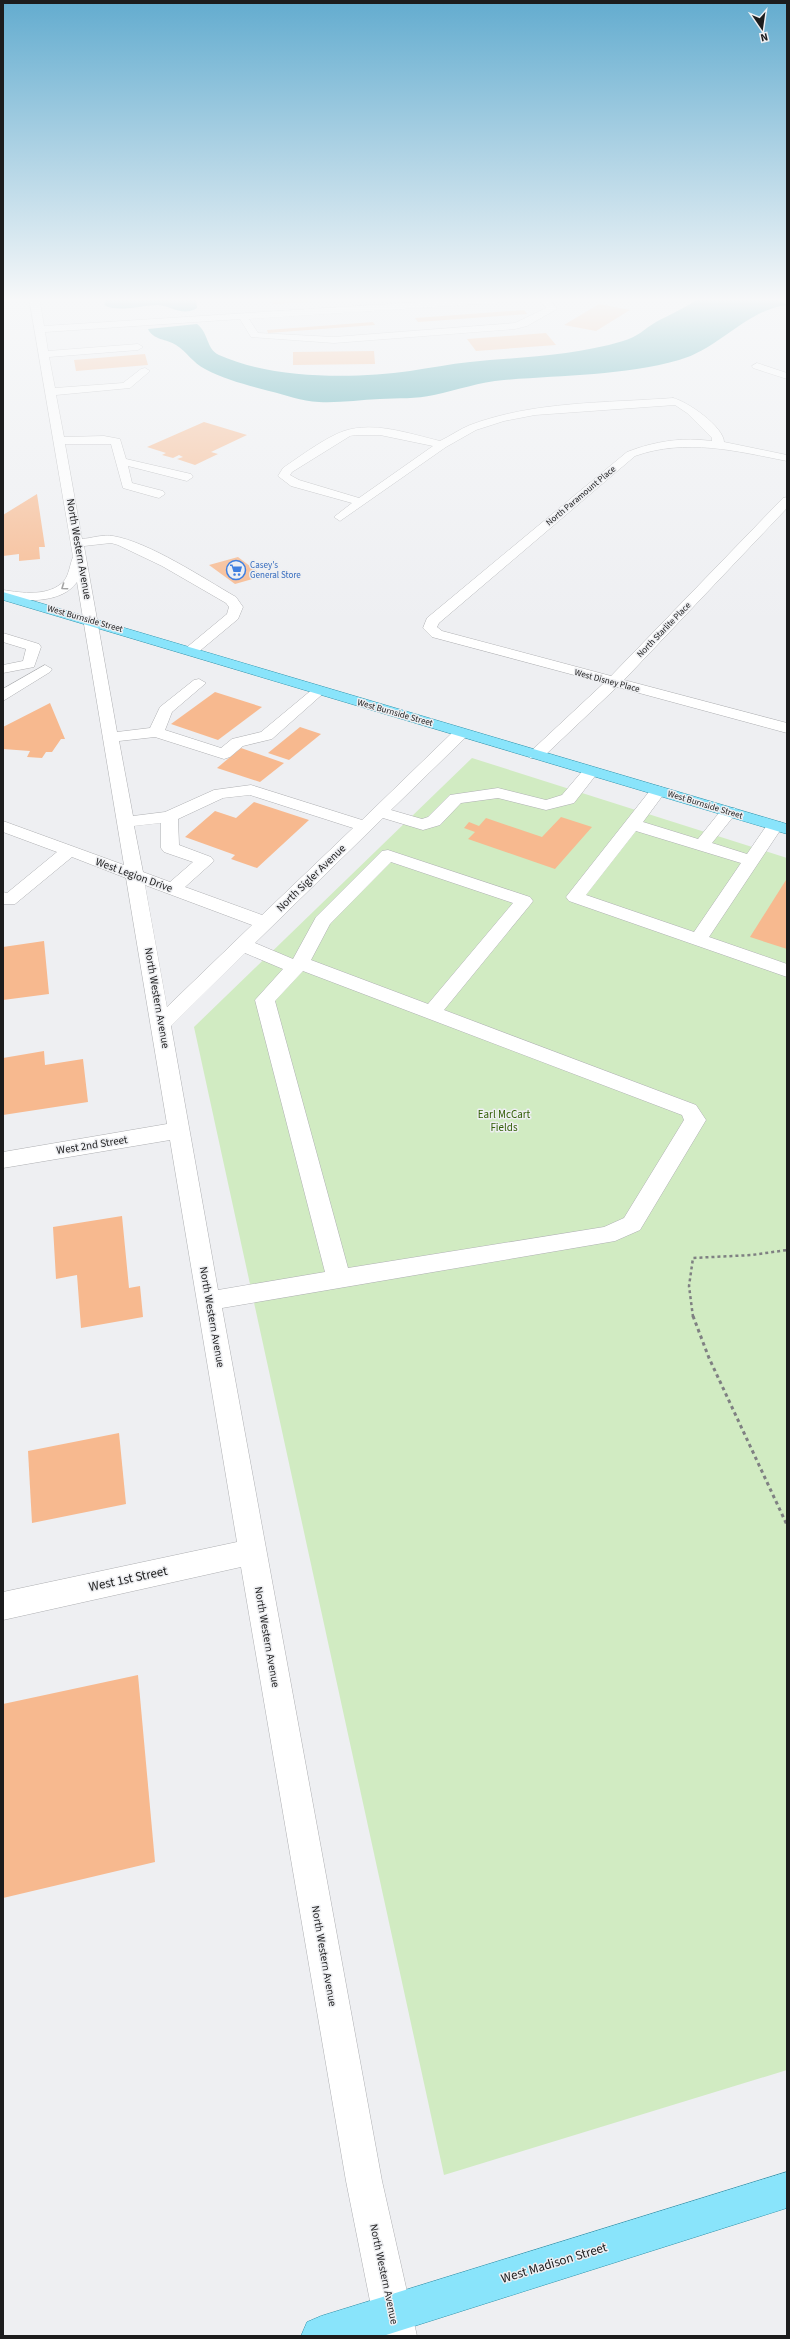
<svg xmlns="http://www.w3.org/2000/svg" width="790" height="2339" viewBox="0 0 790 2339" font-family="'Source Sans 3',sans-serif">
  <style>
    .green { fill: #d1ebc2 }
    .water { fill: #3da0a9 }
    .building { fill: #f7b98f }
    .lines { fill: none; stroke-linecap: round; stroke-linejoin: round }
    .minor-casing { stroke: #afb0b3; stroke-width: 1 }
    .major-casing { stroke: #3092ab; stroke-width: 1 }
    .path-far1 { stroke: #7f8082; stroke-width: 2.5; stroke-dasharray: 3 3; stroke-linecap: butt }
    .path { stroke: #7f8082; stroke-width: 3; stroke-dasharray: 3.5 3.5; stroke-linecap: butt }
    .minor { fill: #fff; fill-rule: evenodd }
    .major { fill: #89e4fb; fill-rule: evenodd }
    .oneway { stroke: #999 }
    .labels { text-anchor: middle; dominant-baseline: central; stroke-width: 3; stroke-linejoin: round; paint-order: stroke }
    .far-street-label { font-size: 9px; fill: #1c1c1d; stroke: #eeeff2 }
    .far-shop-label { font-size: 9px; fill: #366cbe; stroke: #eeeff2; text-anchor: start }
    .street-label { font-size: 11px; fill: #1c1c1d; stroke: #eeeff2 }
    .park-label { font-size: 11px; fill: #325e06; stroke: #eeeff2 }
    .near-street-label { font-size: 13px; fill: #1c1c1d; stroke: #eeeff2 }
  </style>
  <rect width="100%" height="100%" fill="#eeeff2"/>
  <!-- green -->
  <polygon class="green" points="472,758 787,858 787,2070 444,2175 194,1027"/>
  <!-- water -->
  <g class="water">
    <path d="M 103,297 L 196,297 L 197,308 C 182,317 172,306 158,305 C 142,305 118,313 104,305 L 106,300 Z"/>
    <path d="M 701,297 L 773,297 L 787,305 C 746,310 719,349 679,360 C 622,376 562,375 504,380 C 479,382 458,390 434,395 C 416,399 398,398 380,399 C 359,400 339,403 319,402 C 301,401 286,395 269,391 C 247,385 226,380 205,369 C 193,363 187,352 176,345 C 167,339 153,340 148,329 L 197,324 C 209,333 206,349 219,355 C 272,379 353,379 410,371 C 430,368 450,364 470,362 C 521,357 573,356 623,341 C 638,337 644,329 656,322 C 671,314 687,307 701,297 Z"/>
  </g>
  <!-- building -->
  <g class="building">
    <polygon points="269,297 306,297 309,302 273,304"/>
    <polygon points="599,304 630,310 596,331 564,325"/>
    <polygon points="524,310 527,314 418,322 415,318"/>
    <polygon points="373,322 375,325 268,333 267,330"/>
    <polygon points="546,333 556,345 476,351 467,339"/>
    <polygon points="374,351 375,364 293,365 293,352"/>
    <polygon points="145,354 148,365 76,371 74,360"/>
    <polygon points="204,422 247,435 211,452 218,454 195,465 177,459 183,457 179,455 173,458 162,455 166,453 147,447"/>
    <polygon points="37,494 45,547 39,547 40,559 19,561 19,554 3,556 3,515"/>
    <polygon points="238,557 263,576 235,584 209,565"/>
    <polygon points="215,692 262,707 218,740 171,724"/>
    <polygon points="50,703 65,739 61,739 52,752 46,752 42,758 27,757 30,751 3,749 3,727"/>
    <polygon points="300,727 321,734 289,760 268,753"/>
    <polygon points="241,748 284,763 260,782 217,768"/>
    <polygon points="254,802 309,820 257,868 231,859 235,855 185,837 215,811 236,818"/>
    <polygon points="561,817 592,827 555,869 468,839 475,832 464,828 469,822 479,826 486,818 542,837"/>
    <polygon points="786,880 787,880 787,949 750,937"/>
    <polygon points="44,941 49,994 3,1000 3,947"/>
    <polygon points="44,1051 45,1065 83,1059 88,1102 3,1115 3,1058"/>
    <polygon points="122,1216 129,1288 140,1286 143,1317 81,1328 77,1275 56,1279 53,1227"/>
    <polygon points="119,1433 126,1504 32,1523 28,1451"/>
    <polygon points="138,1675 155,1862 3,1898 3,1704"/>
  </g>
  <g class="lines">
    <defs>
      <g id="minor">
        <path d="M 29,297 L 39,297 L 44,326 L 499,297 L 548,297 L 557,309 L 527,326 L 515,329 L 334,343 L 251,337 L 240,319 L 45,332 L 48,351 L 138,344 L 143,347 L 138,350 L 49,357 L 55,388 L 123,383 L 141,369 L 145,368 L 150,371 L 130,388 L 56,395 L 64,437 L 104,436 L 120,439 L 126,459 L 191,474 L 193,477 L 187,481 L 128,466 L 132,483 L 163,491 L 165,494 L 159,498 L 155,497 L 123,488 L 111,444 L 65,444 L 82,539 C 92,538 104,534 113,536 C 149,542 203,578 236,597 L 243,607 L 238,619 L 196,654 L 186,654 L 184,651 L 186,648 L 227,614 L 229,607 L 226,603 L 162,566 L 118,545 L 111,543 L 84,546 L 117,732 L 150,728 L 160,707 L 194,680 L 199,679 L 206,683 L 172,712 L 165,730 L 221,748 L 232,739 L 261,732 L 314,688 L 319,687 L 326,691 L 272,739 L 243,746 L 230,757 L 224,759 L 155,737 L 119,741 L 133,816 L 165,812 L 214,790 L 251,785 L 362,820 L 455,730 L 467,730 L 469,733 L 467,736 L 391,810 L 422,819 L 428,817 L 450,795 L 498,788 L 546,800 L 562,795 L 585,768 L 597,768 L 599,771 L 574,803 L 546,810 L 498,798 L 461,803 L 440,825 L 423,830 L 383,818 L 255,943 L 293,959 L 316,917 L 382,851 L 388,850 L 530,897 L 533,901 L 530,905 L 444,1010 L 696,1105 L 706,1120 L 640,1230 L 615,1241 L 222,1308 L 382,2181 L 417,2336 L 377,2336 L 346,2181 L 241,1567 L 3,1620 L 3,1592 L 237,1542 L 170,1140 L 3,1168 L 3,1152 L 167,1124 L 126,878 L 72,857 L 15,904 L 3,904 L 3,892 L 7,893 L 57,852 L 3,832 L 3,821 L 124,865 L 77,582 C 61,604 27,601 3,598 L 3,590 C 22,593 49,597 64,581 C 69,575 70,564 73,557 ZM 540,300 L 546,308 L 515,323 L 334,337 L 258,333 L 249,319 ZM 250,795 L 353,828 L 262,915 L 185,887 L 214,861 L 211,857 L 179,845 L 178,819 L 223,798 ZM 161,823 L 161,848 L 164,852 L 193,862 L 170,882 L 143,872 L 134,826 ZM 391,862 L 513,903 L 428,1004 L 311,960 L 330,924 ZM 145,885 L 252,925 L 167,1007 ZM 245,953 L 283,969 L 255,1000 L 325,1272 L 218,1290 L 171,1026 ZM 303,971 L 682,1115 L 684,1120 L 624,1218 L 604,1227 L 348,1268 L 275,1001 Z"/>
        <polygon points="757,363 787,373 787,379 753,368 752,366"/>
        <path d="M 673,398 C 687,401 724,427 724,442 L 787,455 L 787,461 C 736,451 686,438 635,456 L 439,623 L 437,627 L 442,631 L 611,676 L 783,498 L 787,497 L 787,508 L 624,680 L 787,723 L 787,733 L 617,687 L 542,758 L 530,758 L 528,755 L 530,752 L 604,683 L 432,637 L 423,628 L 427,618 L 627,452 C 655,441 683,437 712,441 L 712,438 L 687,413 L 675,405 L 535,415 L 504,421 L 476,430 L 446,447 L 340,521 L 334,517 L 352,503 L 291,486 L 278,476 L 283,468 C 299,457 326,437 344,431 C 375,421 410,434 440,441 C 450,436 460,429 470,425 C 534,401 606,403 673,398 ZM 356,435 L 380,435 L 433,446 L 359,498 L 299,480 L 290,475 L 292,472 L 350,436 Z"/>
        <polygon points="3,633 39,644 41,647 34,667 3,673 3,665 23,661 26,649 3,642"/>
        <polygon points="45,665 52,669 50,672 3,701 3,689"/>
        <path d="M 658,786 L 664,788 L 666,791 L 643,822 L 698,839 L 723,808 L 735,808 L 737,812 L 712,843 L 747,854 L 769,822 L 781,822 L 783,826 L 709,937 L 787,964 L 787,977 L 569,901 L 566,897 L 652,788 ZM 636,831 L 741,863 L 694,932 L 586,895 Z"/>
      </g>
      <g id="major">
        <polygon points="3,592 787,824 787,834 3,600"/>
        <polygon points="787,2172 787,2208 383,2336 301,2336 307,2322 321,2316"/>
      </g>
    </defs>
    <!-- minor casing -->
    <use href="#minor" class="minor-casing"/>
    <!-- major casing -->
    <use href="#major" class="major-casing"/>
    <!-- path-far1 -->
    <polyline class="path-far1" points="693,1317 689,1286 693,1258 752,1255 787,1250"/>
    <!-- path -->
    <polyline class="path" points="693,1316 709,1358 787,1525"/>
    <!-- minor -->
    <use href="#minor" class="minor"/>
    <!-- major -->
    <use href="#major" class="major"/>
  </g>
  <!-- one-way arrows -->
  <defs><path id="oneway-chevron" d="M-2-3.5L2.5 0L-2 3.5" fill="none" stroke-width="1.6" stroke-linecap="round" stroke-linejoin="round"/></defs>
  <use class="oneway" href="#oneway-chevron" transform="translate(64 587) rotate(145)"/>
  <!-- sky -->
  <linearGradient id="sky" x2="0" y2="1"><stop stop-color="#63accf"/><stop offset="0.48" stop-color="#f7f8f9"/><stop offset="1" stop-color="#f7f8f9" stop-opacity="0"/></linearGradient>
  <rect width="790" height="625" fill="url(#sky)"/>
  <!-- icons -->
  <defs>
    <symbol id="supermarket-ring" viewBox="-11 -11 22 22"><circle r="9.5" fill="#eeeff2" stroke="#3f7fe0" stroke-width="1.5"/><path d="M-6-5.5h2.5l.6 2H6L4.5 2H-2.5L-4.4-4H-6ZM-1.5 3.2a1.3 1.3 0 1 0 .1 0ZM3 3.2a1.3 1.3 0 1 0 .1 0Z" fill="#3f7fe0"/></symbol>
  </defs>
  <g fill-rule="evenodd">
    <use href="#supermarket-ring" x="225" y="559" width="22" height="22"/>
  </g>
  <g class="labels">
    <!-- far-street labels -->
    <g class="far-street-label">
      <text transform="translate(581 496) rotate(-40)">North Paramount Place</text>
      <text transform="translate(85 619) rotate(16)">West Burnside Street</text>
      <text transform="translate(664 630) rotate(-46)">North Starlite Place</text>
      <text transform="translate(607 681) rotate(15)">West Disney Place</text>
      <text transform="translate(395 713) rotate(16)">West Burnside Street</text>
      <text transform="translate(705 805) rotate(17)">West Burnside Street</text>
    </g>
    <!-- far-shop labels -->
    <g class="far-shop-label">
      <text x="250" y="565">Casey's<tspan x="250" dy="10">General Store</tspan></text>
    </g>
    <!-- street labels -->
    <g class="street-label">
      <text transform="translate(79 549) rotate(80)">North Western Avenue</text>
      <text transform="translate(134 875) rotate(20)">West Legion Drive</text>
      <text transform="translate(311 878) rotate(-44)">North Sigler Avenue</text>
      <text transform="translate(157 998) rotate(80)">North Western Avenue</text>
      <text transform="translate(92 1145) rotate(-9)">West 2nd Street</text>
      <text transform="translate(212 1317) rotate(80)">North Western Avenue</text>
      <text transform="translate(267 1637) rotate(80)">North Western Avenue</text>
      <text transform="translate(324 1956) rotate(80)">North Western Avenue</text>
      <text transform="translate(384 2274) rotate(78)">North Western Avenue</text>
    </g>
    <!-- park labels -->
    <g class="park-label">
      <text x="504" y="1114">Earl McCart<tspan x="504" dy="13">Fields</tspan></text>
    </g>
    <!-- near-street labels -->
    <g class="near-street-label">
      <text transform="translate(128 1579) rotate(-12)">West 1st Street</text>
      <text transform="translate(554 2263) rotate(-17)">West Madison Street</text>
    </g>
  </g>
  <!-- border -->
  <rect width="790" height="2339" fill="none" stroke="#1c1c1d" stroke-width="8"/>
  <!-- north arrow -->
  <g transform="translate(762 28) rotate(167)" stroke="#eeeff2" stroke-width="3" paint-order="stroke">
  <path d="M0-3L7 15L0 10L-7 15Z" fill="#1c1c1d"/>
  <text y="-6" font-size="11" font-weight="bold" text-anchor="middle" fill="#1c1c1d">N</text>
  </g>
</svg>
